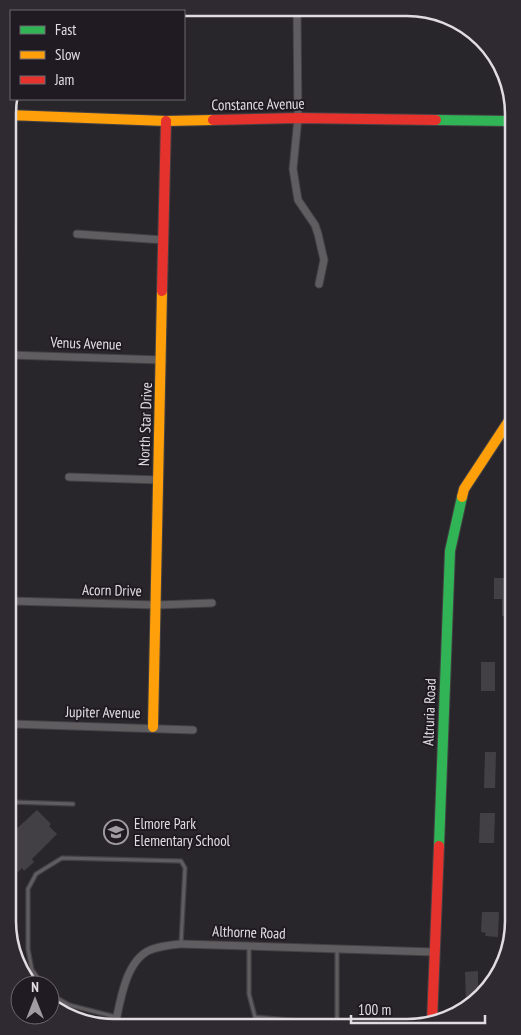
<svg xmlns="http://www.w3.org/2000/svg" width="521" height="1035" viewBox="0 0 521 1035" font-family="'PT Sans Narrow',sans-serif">
  <style>
    .building { fill: #434045 }
    .lines { fill: none; stroke-linecap: round; stroke-linejoin: round }
    .lane-casing { stroke: #434144; stroke-width: 5.5 }
    .street-casing { stroke: #434144; stroke-width: 9 }
    .fast-casing { stroke: #434144; stroke-width: 12 }
    .slow-casing { stroke: #434144; stroke-width: 12 }
    .jam-casing { stroke: #434144; stroke-width: 12 }
    .lane { stroke: #605d61; stroke-width: 3 }
    .street { stroke: #605d61; stroke-width: 7 }
    .fast { stroke: #30b455; stroke-width: 10 }
    .slow { stroke: #ff9f0a; stroke-width: 10 }
    .jam { stroke: #e5322d; stroke-width: 10 }
    .labels { text-anchor: middle; dominant-baseline: central; stroke-width: 4; stroke-linejoin: round; paint-order: stroke }
    .street-label { font-size: 15px; fill: #e0dce2; stroke: #201a23 }
    .poi-label { font-size: 15px; fill: #e0dce2; stroke: #201a23; text-anchor: start }
    .rim { fill: none; stroke: #e0dce2; stroke-width: 2.5 }
  </style>
  <rect width="100%" height="100%" fill="#29262b"/>
  <!-- building -->
  <g class="building">
    <polygon points="494,578 509,578 511,616 502,616 502,599 494,599"/>
    <rect x="481" y="662" width="14" height="29"/>
    <polygon points="485,752 496,752 495,788 484,788"/>
    <polygon points="37,810 51,824 49,826 57,834 32,859 34,862 24,871 22,868 13,877 12,833"/>
    <polygon points="480,813 495,813 494,843 479,843"/>
    <polygon points="482,912 499,912 498,937 485,936 486,933 481,932"/>
    <polygon points="478,971 478,995 466,1004 465,972"/>
  </g>
  <g class="lines">
    <defs>
      <g id="lane">
        <polyline points="12,802 73,804"/>
        <polyline points="249,948 249,994 255,1017 311,1022 313,1024"/>
        <polyline points="43,985 32,970 28,949 28,889 36,874 62,858 181,861 185,868 181,944"/>
        <polyline points="50,994 69,1005 116,1017"/>
        <polyline points="337,1023 337,950"/>
      </g>
      <g id="street">
        <polyline points="297,9 298,118 293,169 298,200 315,225 318,234 324,260 319,284"/>
        <polyline points="77,234 164,240"/>
        <polyline points="10,355 162,360"/>
        <polyline points="69,477 159,480"/>
        <polyline points="11,601 157,605 212,603"/>
        <polyline points="12,724 193,730"/>
        <path d="M 115,1026 C 120,1003 125,961 150,950 C 160,946 171,945 181,944 L 434,952"/>
      </g>
      <g id="fast">
        <polyline points="436,120 508,121"/>
        <polyline points="439,846 450,551 462,497"/>
      </g>
      <g id="slow">
        <polyline points="8,115 166,121 213,120"/>
        <polyline points="462,497 464,489 510,419"/>
        <polyline points="153,727 162,291"/>
      </g>
      <g id="jam">
        <polyline points="213,120 298,118 436,120"/>
        <polyline points="162,291 166,121"/>
        <polyline points="432,1022 439,846"/>
      </g>
    </defs>
    <!-- lane casing -->
    <use href="#lane" class="lane-casing"/>
    <!-- street casing -->
    <use href="#street" class="street-casing"/>
    <!-- fast casing -->
    <use href="#fast" class="fast-casing"/>
    <!-- slow casing -->
    <use href="#slow" class="slow-casing"/>
    <!-- jam casing -->
    <use href="#jam" class="jam-casing"/>
    <!-- lane -->
    <use href="#lane" class="lane"/>
    <!-- street -->
    <use href="#street" class="street"/>
    <!-- fast -->
    <use href="#fast" class="fast"/>
    <!-- slow -->
    <use href="#slow" class="slow"/>
    <!-- jam -->
    <use href="#jam" class="jam"/>
  </g>
  <!-- icons -->
  <defs>
    <symbol id="school-ring" viewBox="-11 -11 22 22"><circle r="9.5" fill="#201a23" stroke="#a09ca2" stroke-width="1.5"/><path d="M0-5L7-2L0 1L-7-2ZM-4 1L0 2.5L4 1V4Q0 6-4 4Z" fill="#a09ca2"/></symbol>
  </defs>
  <g fill-rule="evenodd">
    <use href="#school-ring" x="102" y="818" width="28" height="28"/>
  </g>
  <g class="labels">
    <!-- street labels -->
    <g class="street-label">
      <text transform="translate(258 104) rotate(-1)">Constance Avenue</text>
      <text transform="translate(86 343) rotate(2)">Venus Avenue</text>
      <text transform="translate(145 424) rotate(-88)">North Star Drive</text>
      <text transform="translate(112 590) rotate(1)">Acorn Drive</text>
      <text transform="translate(103 712) rotate(1)">Jupiter Avenue</text>
      <text transform="translate(429 712) rotate(-88)">Altruria Road</text>
      <text transform="translate(249 932) rotate(2)">Althorne Road</text>
    </g>
    <!-- poi labels -->
    <g class="poi-label">
      <text x="134" y="823">Elmore Park<tspan x="134" dy="17">Elementary School</tspan></text>
    </g>
  </g>
  <!-- crop -->
  <path d="M0 0H521V1035H0ZM114 16H407A98 98 0 0 1 505 114V921A98 98 0 0 1 407 1019H114A98 98 0 0 1 16 921V114A98 98 0 0 1 114 16Z" fill="#2f2a32" fill-rule="evenodd"/>
  <path class="rim" d="M114 16H407A98 98 0 0 1 505 114V921A98 98 0 0 1 407 1019H114A98 98 0 0 1 16 921V114A98 98 0 0 1 114 16Z"/>
  <!-- legend -->
  <rect x="10" y="10" width="175" height="90" fill="#201a23" stroke="#6d686f"/>
  <rect x="20" y="26" width="25" height="8" fill="#30b455" stroke="#6d686f"/>
  <text x="55" y="35" font-size="15" fill="#e0dce2">Fast</text>
  <rect x="20" y="51" width="25" height="8" fill="#ff9f0a" stroke="#6d686f"/>
  <text x="55" y="60" font-size="15" fill="#e0dce2">Slow</text>
  <rect x="20" y="76" width="25" height="8" fill="#e5322d" stroke="#6d686f"/>
  <text x="55" y="85" font-size="15" fill="#e0dce2">Jam</text>
  <!-- north arrow -->
  <g transform="translate(35 1000)"><circle r="24" fill="#201a23" stroke="#6d686f"/>
  <path d="M0-4L9 19L0 12L-9 19Z" fill="#a09ca2"/>
  <text y="-8" font-size="14" font-weight="bold" text-anchor="middle" fill="#e0dce2">N</text>
  </g>
  <!-- scale -->
  <path d="M351 1015v8h134v-8" fill="none" stroke="#e0dce2" stroke-width="2.5"/>
  <text x="358" y="1015" font-size="15" fill="#e0dce2" stroke="#201a23" stroke-width="4" paint-order="stroke">100 m</text>
</svg>
